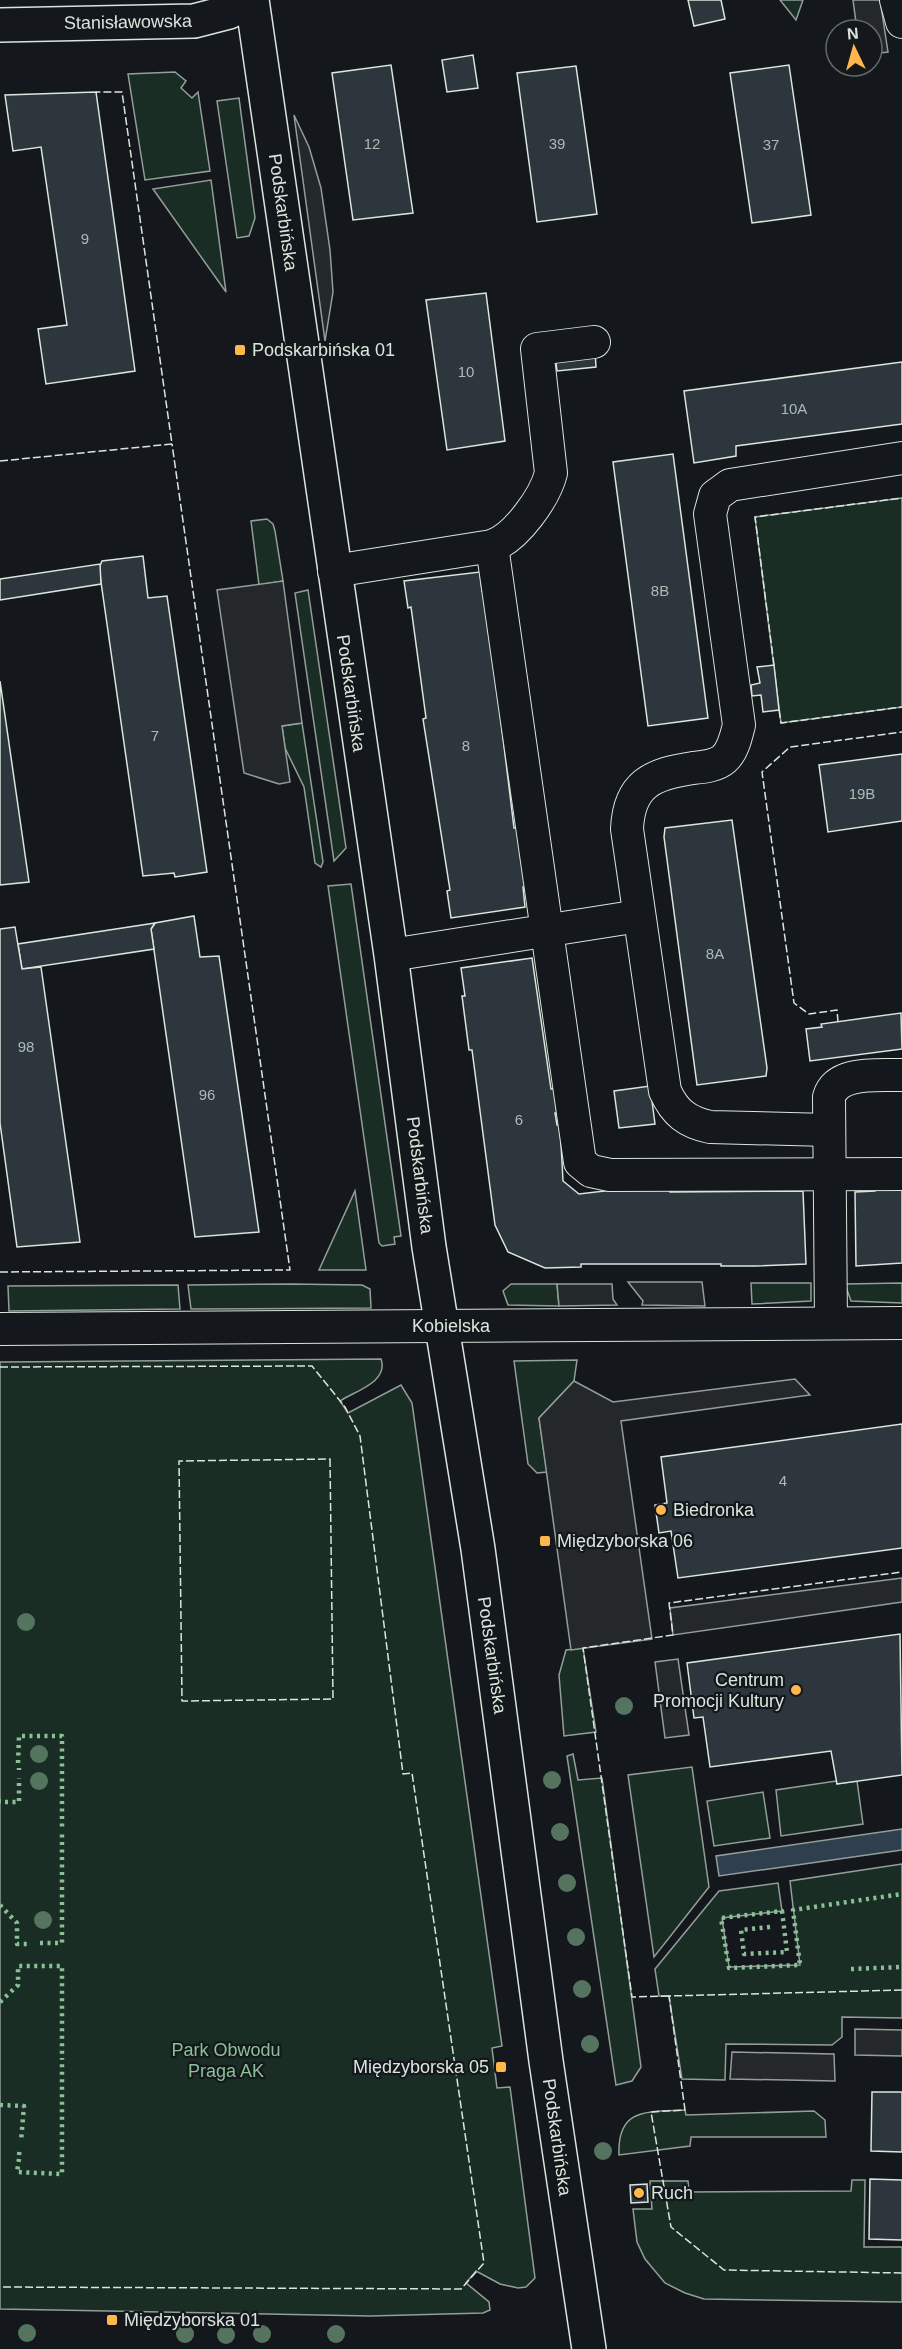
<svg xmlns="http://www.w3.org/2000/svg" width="902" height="2349" viewBox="0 0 902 2349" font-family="Helvetica,sans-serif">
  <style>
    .green { fill: #1a2d24; stroke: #939e99; stroke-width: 1.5 }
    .parking { fill: #24282b; stroke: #939e99; stroke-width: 1.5 }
    .water { fill: #2f3f4d; stroke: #939e99; stroke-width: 1.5 }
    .building { fill: #2c363c; stroke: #d8e6dc; stroke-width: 1.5 }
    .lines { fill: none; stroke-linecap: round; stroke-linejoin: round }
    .minor-casing { stroke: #d8e6dc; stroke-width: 34 }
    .tertiary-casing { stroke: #d8e6dc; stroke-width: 36 }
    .minor { stroke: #14181c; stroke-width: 32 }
    .tertiary { stroke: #14181c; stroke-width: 33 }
    .hedge { stroke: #8ac095; stroke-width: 4.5; stroke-dasharray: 3 4.5; stroke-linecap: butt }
    .fence { stroke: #d8e6dc; stroke-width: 1.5; stroke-dasharray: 8 3; stroke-linecap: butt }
    .tree { fill: #55745f }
    .poi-dot { fill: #ffb74d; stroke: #14181c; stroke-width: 2 }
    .labels { text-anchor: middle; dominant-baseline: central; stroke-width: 4.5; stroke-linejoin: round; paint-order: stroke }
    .number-label { font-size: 15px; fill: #adbab4 }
    .street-label { font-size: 18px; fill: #d8e6dc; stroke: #14181c }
    .poi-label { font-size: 18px; fill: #d8e6dc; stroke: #14181c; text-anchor: start }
    .park-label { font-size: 18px; fill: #8ac095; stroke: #14181c }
  </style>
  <rect width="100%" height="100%" fill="#14181c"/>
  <!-- green -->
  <g class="green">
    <polygon points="780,0 803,0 796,20"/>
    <polygon points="175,72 186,81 181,88 192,98 198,92 210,171 145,180 128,74"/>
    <polygon points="239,98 255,218 249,236 237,238 217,101"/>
    <polygon points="211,180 226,292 153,189"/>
    <polygon points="902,498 902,707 781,723 755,517"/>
    <polygon points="267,519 273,524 275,531 283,581 259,585 251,521"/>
    <polygon points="308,590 346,848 334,861 295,593"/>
    <polygon points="302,723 323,862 321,867 315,863 304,787 285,748 282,726"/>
    <polygon points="351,884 401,1236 394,1237 395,1244 382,1246 379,1243 328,886"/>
    <polygon points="355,1191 366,1270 319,1270"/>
    <polygon points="751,1283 811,1283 811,1301 752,1304"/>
    <polygon points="902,1283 902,1303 851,1301 845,1284"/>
    <polygon points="291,1284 362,1285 370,1289 371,1308 191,1309 188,1285"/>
    <polygon points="511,1284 557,1284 559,1306 508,1305 503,1291"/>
    <polygon points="178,1285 180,1309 9,1311 8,1286"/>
    <path d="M 381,1359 C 389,1382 355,1391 340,1401 L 348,1413 L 401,1385 L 412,1403 L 502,2046 L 492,2048 L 497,2088 L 510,2087 L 535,2278 L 526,2287 L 518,2288 L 500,2284 L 476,2271 L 466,2283 L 489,2302 L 490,2310 L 483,2313 L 370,2316 L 0,2309 L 0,1362 Z"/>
    <polygon points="577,1360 574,1381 539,1418 547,1472 537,1473 528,1464 514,1361"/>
    <polygon points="583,1648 596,1732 564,1736 559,1675 566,1650"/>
    <polygon points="573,1754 578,1780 602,1778 641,2067 632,2081 616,2085 567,1756"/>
    <polygon points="692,1767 709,1887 654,1957 628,1775"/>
    <polygon points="836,1781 837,1784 857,1781 863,1824 781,1836 776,1790"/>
    <polygon points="763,1792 770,1838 714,1846 707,1801"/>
    <polygon points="902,1864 902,2018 842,2017 842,2037 832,2045 726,2044 725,2080 682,2079 669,1996 659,1996 655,1969 719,1891 778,1883 782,1911 722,1918 729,1967 800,1965 790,1881"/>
    <path d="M 685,2110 L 686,2115 L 814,2111 L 825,2120 L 826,2137 L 691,2137 L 690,2146 L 619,2155 C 617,2107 648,2112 685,2110 Z"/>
    <polygon points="852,2180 865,2180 864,2247 902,2247 902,2302 704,2299 685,2293 665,2283 645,2259 637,2242 633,2209 652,2209 650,2181 688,2181 689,2192 851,2191"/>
  </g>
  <!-- parking -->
  <g class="parking">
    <polygon points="853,0 880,0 888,52 872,54 872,30 857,30"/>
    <polygon points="294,115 309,147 321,188 330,250 333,292 325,341"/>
    <polygon points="283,581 302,723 282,726 290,782 279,784 244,773 217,590"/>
    <polygon points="628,1282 702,1282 705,1306 642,1305 643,1301"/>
    <polygon points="557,1284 612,1284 613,1299 617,1305 559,1306"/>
    <polygon points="795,1379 810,1395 621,1421 652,1639 571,1650 539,1418 574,1381 613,1402"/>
    <polygon points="902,1578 902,1602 673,1635 670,1608"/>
    <polygon points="678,1659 689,1735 665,1738 655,1662"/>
    <polygon points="855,2029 902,2030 902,2056 855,2055"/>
    <polygon points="732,2052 834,2054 835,2081 730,2079"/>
  </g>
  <!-- water -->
  <polygon class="water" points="902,1829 902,1850 719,1876 716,1856"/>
  <!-- building -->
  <g class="building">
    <polygon points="688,0 721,0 725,19 694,26"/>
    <polygon points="473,55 478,88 447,92 442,60"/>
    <polygon points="391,65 413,213 353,220 332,73"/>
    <polygon points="789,65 811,215 752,223 730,73"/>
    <polygon points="576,66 597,214 537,222 517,73"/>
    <polygon points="96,92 135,371 46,384 38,329 67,325 41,147 13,151 5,95"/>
    <polygon points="486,293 505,441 447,450 426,300"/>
    <polygon points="595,350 596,367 557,371 555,354"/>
    <polygon points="902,362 902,424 736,446 736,456 694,463 684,391"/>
    <polygon points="673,454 708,718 648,726 613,462"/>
    <polygon points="143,556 148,598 167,596 207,872 175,877 174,873 143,876 99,568 102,561"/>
    <polygon points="100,564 101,584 0,600 0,579"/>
    <polygon points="480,572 482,591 485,590 514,828 517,828 526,886 523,887 525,907 451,918 447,891 450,890 423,719 426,718 411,607 408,608 404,581"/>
    <polygon points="774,665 779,710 763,712 761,695 752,696 751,685 760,683 757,667"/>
    <polygon points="0,681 29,882 0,885"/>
    <polygon points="902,754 902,821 828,832 819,765"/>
    <polygon points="732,820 767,1068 766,1076 697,1085 664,837 665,828"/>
    <polygon points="194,916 200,957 219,956 259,1232 195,1237 151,929 155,923"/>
    <polygon points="155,923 151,929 154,949 22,969 18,944"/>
    <polygon points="15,927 22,969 41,967 80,1242 17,1247 0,1123 0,929"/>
    <polygon points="532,958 551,1089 554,1089 557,1113 555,1113 557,1125 560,1125 563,1181 579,1194 613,1190 669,1189 670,1192 803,1191 806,1264 755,1266 721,1266 721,1264 581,1264 581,1267 545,1268 508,1252 495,1225 472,1050 469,1050 462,996 465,996 461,968"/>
    <polygon points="901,1013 902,1049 810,1061 806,1029 822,1027 821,1024"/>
    <polygon points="650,1086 655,1124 619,1128 614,1091"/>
    <polygon points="875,1189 902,1189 902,1263 856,1266 855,1192 875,1191"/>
    <polygon points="902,1424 902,1548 678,1578 671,1531 659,1533 655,1505 667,1503 661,1457"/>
    <polygon points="900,1634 902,1775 837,1784 831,1751 710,1767 703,1717 694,1718 687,1663"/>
    <polygon points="872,2092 902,2092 902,2152 871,2151"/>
    <polygon points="870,2179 902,2180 902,2240 869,2239"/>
    <polygon points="647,2184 648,2202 631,2203 630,2185"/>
  </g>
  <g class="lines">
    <defs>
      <g id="minor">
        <polyline points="896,0 902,22"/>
        <polyline points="492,546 580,1162 591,1171 610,1175 902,1174"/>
        <path d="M 334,571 L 492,546 C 516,538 545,497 551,473 L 537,349 L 594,342"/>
        <polyline points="391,955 639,916"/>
        <path d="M 828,1130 L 710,1127 C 687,1122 675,1113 665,1091 L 627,829 C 629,784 652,774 693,768 C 703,767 716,766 724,759 C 733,751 736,737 739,725 L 710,514 L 715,496 L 730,485 L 902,458"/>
        <path d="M 831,1323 L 829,1097 C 837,1070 879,1076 902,1075"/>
        <polyline points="0,1329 902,1323"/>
      </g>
      <g id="tertiary">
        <polyline points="252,0 391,955 429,1247 478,1549 546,2061 589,2349"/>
        <polyline points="0,25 194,21 229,12 251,0"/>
      </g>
    </defs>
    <!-- minor casing -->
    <use href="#minor" class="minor-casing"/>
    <!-- tertiary casing -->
    <use href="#tertiary" class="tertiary-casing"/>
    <!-- minor -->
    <use href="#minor" class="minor"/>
    <!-- tertiary -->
    <use href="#tertiary" class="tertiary"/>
    <!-- hedge -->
    <g class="hedge">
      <polyline points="18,1763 19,1736 62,1736 62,1829"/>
      <polyline points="19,1768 19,1770"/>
      <polyline points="0,1801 1,1801"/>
      <polyline points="5,1802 19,1802 19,1778"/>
      <polyline points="0,1905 17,1923 17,1944 30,1944"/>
      <polyline points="770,1927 741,1930 744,1954 787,1952 782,1911 721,1918 729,1968 800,1965 793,1910 902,1894"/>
      <polyline points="40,1943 62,1943 62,1834"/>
      <polyline points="851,1969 902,1967"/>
      <polyline points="0,2002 18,1985 18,1966 62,1966 62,2054"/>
      <polyline points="0,2105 24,2106 21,2141"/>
      <polyline points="19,2155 20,2148"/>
      <polyline points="19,2159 17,2172 62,2174 62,2058"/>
    </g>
    <!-- fence -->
    <g class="fence">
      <polyline points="0,461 172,444 122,92 96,92"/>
      <polyline points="774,665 755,517 902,498"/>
      <polyline points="779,710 781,723 902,707"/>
      <polyline points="838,1022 837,1010 809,1014 794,1003 762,772 790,747 902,732"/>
      <polyline points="0,1272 290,1270 172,444"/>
      <polyline points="0,1367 312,1366 345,1407 360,1436 403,1774 412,1773 484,2263 461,2289 0,2287"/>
      <polygon points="330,1459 333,1699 182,1701 179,1461"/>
      <polyline points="902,1990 669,1996 685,2110 651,2112 671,2227 724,2270 902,2273"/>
      <polyline points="669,1996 632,1997 583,1648 673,1635 669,1603 902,1572"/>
    </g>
  </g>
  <!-- trees -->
  <g class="tree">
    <circle cx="26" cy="1622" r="9"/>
    <circle cx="624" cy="1706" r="9"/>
    <circle cx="39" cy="1754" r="9"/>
    <circle cx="552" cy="1780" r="9"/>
    <circle cx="39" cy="1781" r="9"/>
    <circle cx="560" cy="1832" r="9"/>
    <circle cx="567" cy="1883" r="9"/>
    <circle cx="43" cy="1920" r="9"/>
    <circle cx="576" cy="1937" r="9"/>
    <circle cx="582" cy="1989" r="9"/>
    <circle cx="590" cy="2044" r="9"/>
    <circle cx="603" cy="2151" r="9"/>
    <circle cx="27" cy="2333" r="9"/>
    <circle cx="185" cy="2334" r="9"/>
    <circle cx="262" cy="2334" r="9"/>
    <circle cx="336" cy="2334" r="9"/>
    <circle cx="226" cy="2335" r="9"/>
  </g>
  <!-- markers -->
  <g class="poi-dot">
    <rect x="234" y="344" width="12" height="12" rx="3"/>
    <circle cx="661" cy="1510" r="6"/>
    <rect x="539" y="1535" width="12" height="12" rx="3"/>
    <circle cx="796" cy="1690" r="6"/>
    <rect x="495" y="2061" width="12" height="12" rx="3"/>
    <circle cx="639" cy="2193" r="6"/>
    <rect x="106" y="2314" width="12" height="12" rx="3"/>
  </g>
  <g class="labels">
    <!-- number labels -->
    <g class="number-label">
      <text x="372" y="143">12</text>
      <text x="557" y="143">39</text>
      <text x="771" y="144">37</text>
      <text x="85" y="238">9</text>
      <text x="466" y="371">10</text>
      <text x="794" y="408">10A</text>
      <text x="660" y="590">8B</text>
      <text x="155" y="735">7</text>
      <text x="466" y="745">8</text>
      <text x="862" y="793">19B</text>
      <text x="715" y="953">8A</text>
      <text x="26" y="1046">98</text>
      <text x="207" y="1094">96</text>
      <text x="519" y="1119">6</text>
      <text x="783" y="1480">4</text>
    </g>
    <!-- street labels -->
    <g class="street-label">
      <text transform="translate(128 22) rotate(-1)">Stanisławowska</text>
      <text transform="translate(283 212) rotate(82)">Podskarbińska</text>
      <text transform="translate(351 693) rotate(82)">Podskarbińska</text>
      <text transform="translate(420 1175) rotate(83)">Podskarbińska</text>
      <text x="451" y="1326">Kobielska</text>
      <text transform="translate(492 1655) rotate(82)">Podskarbińska</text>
      <text transform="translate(557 2137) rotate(82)">Podskarbińska</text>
    </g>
    <!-- poi labels -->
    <g class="poi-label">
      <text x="252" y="350">Podskarbińska 01</text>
      <text x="673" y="1510">Biedronka</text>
      <text x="557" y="1541">Międzyborska 06</text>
      <text x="784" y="1680" text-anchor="end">Centrum<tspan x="784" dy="21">Promocji Kultury</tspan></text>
      <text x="489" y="2067" text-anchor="end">Międzyborska 05</text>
      <text x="651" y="2193">Ruch</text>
      <text x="124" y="2320">Międzyborska 01</text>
    </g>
    <!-- park labels -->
    <g class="park-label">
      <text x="226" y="2050">Park Obwodu<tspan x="226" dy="21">Praga AK</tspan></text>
    </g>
  </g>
  <!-- north arrow -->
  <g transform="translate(854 48) rotate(355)"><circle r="28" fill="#14181c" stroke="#626a69" stroke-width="1.5"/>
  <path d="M0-4.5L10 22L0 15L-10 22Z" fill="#ffb74d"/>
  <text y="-9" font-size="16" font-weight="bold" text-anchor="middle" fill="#d8e6dc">N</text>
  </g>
</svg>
